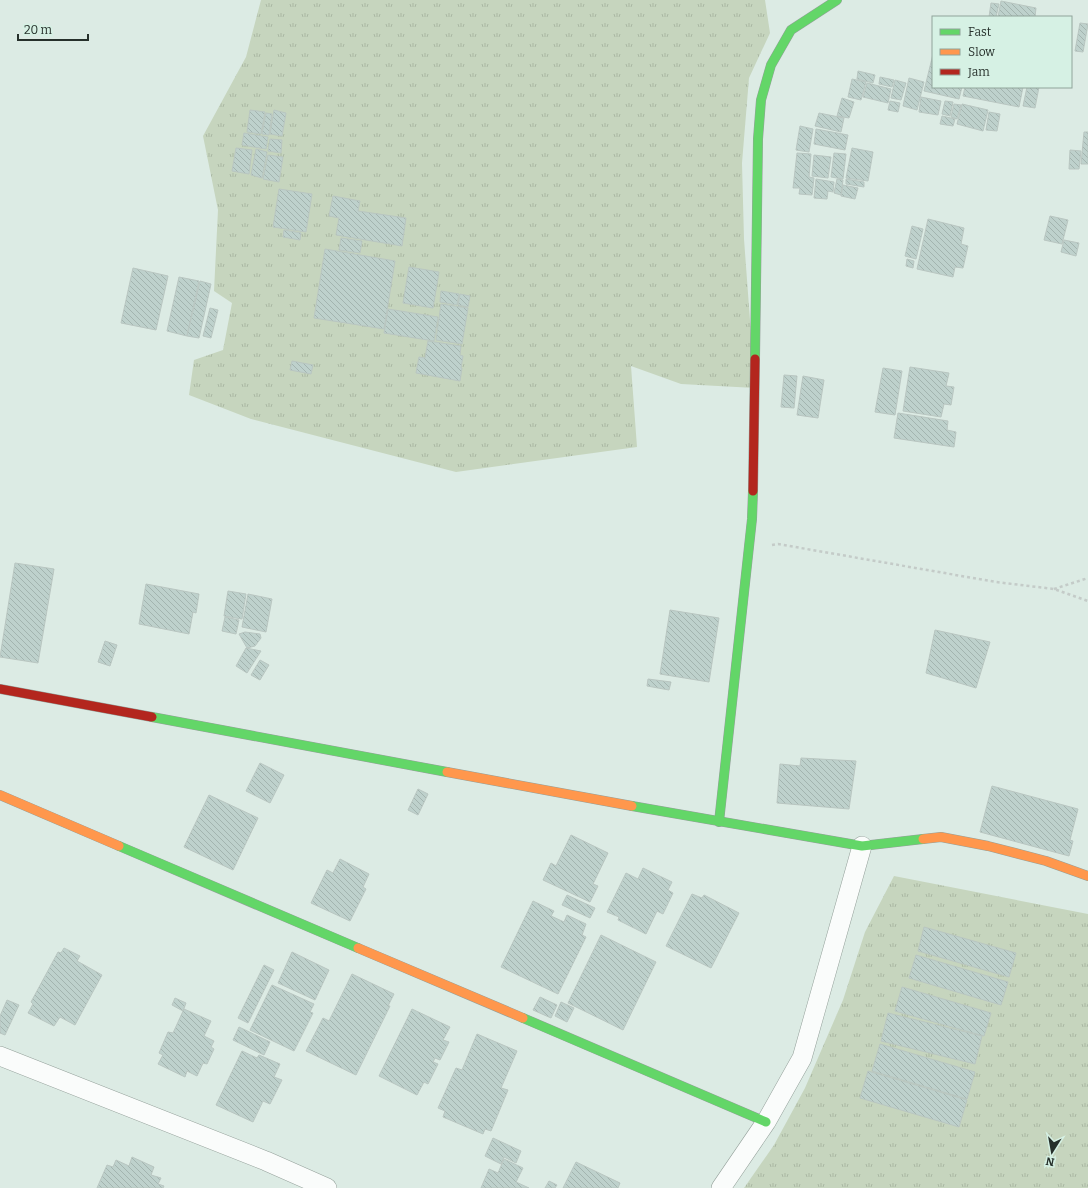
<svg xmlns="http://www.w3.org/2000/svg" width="1088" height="1188" viewBox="0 0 1088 1188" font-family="Bitter,serif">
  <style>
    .grass { fill: url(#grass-tufts) }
    .building { fill: url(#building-back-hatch); stroke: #b9c6c1 }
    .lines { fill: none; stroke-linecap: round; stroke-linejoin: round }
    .street-casing { stroke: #94a09a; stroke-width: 20 }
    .fast-casing { stroke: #94a09a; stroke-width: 10 }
    .slow-casing { stroke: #94a09a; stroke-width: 10 }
    .jam-casing { stroke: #94a09a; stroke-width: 10 }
    .path { stroke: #c4cbc8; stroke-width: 2.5; stroke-dasharray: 3 3; stroke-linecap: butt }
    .street { stroke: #fafcfb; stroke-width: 19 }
    .fast { stroke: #63d668; stroke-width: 9 }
    .slow { stroke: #ff974d; stroke-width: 9 }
    .jam { stroke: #b3261e; stroke-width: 9 }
  </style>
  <defs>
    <pattern id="grass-tufts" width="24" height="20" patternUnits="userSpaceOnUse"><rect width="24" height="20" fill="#c6d5be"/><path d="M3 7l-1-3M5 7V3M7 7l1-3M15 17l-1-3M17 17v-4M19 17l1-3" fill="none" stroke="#aab7a3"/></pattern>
    <pattern id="building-back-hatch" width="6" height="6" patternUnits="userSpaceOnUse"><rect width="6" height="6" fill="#bed1cc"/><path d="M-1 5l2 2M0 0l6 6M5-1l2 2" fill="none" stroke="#a3b4af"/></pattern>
  </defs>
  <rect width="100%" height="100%" fill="#dcebe4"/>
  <!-- grass -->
  <g class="grass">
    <polygon points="261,0 765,0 770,33 749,78 742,163 744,239 755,388 681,384 631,366 637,447 456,472 251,419 189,395 194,360 223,350 232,303 214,291 218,210 203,136 246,57"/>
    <polygon points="894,876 1088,914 1088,1188 744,1188 774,1145 805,1088 843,1000 865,932"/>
  </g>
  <!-- building -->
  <g class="building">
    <polygon points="1001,1 1036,8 1035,17 998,17"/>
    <polygon points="991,3 999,4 996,17 989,17"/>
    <polygon points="1080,23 1088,24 1083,52 1075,51"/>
    <polygon points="933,54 933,87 962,87 959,99 924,91"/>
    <polygon points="858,71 875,75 873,83 857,79"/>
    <polygon points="880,77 894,80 892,87 879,84"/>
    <polygon points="909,78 924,82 917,110 903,106"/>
    <polygon points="852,79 866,82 861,100 848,97"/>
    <polygon points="895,80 906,83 901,100 891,98"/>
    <polygon points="867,83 891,89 888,103 863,97"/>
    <polygon points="965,87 1023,87 1019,107 963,96"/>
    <polygon points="1027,87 1039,87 1035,108 1023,106"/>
    <polygon points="921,97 941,101 938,115 919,112"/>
    <polygon points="842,98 854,102 849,118 837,116"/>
    <polygon points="890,101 900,103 898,112 888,110"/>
    <polygon points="945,101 953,102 950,116 942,114"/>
    <polygon points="954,104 961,105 957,119 951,117"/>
    <polygon points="962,104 988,110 983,131 957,124"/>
    <polygon points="250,110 265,112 261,134 247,132"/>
    <polygon points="274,110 286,113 282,136 270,134"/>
    <polygon points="989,112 1000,114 997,131 986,130"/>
    <polygon points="266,113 272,114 269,135 262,134"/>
    <polygon points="819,113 844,118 841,132 815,126"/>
    <polygon points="942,116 955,119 953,126 940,124"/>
    <polygon points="800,126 813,129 809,152 796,150"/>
    <polygon points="816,129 848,135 845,150 814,144"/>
    <polygon points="1084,132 1088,132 1088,164 1081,164"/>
    <polygon points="244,133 268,137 266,149 242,145"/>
    <polygon points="270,139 282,140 281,153 268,151"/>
    <polygon points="236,148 252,150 249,174 232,171"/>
    <polygon points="852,148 873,152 868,181 846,178"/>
    <polygon points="256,149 267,152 262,178 251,175"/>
    <polygon points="1070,150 1081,151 1079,169 1069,169"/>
    <polygon points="797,153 811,154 809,177 814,178 812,195 799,194 800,188 793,188"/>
    <polygon points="834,153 846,154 843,179 831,177"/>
    <polygon points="268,155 283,157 279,182 263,179"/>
    <polygon points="814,155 831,157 828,178 812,176"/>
    <polygon points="816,179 834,182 833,192 828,191 827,199 814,198"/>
    <polygon points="837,179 843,180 841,195 834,193"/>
    <polygon points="846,179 864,182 864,187 846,184"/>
    <polygon points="843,185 858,188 855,199 841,196"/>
    <polygon points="279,189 312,194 306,232 273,227"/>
    <polygon points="333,196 360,201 358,211 406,218 402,246 336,235 339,218 329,216"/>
    <polygon points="1050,216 1068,220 1062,244 1044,240"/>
    <polygon points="928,219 964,228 961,244 968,246 963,268 955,267 953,277 917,269"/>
    <polygon points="912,226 923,229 916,259 905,256"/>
    <polygon points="284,230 301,233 300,240 283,237"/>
    <polygon points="341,238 362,241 360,253 339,250"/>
    <polygon points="1064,240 1079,243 1076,256 1061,252"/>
    <polygon points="325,249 395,261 384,329 314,318"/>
    <polygon points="907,259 914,261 913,268 906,266"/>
    <polygon points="409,267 439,272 433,308 403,303"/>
    <polygon points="133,268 168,276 156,330 121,323"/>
    <polygon points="179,277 199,281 187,336 167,331"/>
    <polygon points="200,281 211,284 199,338 187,336"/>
    <polygon points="441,291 459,294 457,305 440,302"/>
    <polygon points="460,294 470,296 468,307 458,305"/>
    <polygon points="441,304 468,308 462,344 436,340"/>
    <polygon points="210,308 218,310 211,338 203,336"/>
    <polygon points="388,309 438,317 434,341 384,333"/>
    <polygon points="428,341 461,346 460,355 463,356 461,368 462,368 460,381 416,373 419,357 425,358"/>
    <polygon points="292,361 313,365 311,374 290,370"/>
    <polygon points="910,367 949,373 946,386 954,387 951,405 944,404 941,417 903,411"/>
    <polygon points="883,368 902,371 895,415 875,412"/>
    <polygon points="784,375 797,376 794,408 781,407"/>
    <polygon points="803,376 824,380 818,418 797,415"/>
    <polygon points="898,413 948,421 947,430 956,432 954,447 894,438"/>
    <polygon points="15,563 54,569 38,663 0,657"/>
    <polygon points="146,584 199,594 196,613 193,612 189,634 139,624"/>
    <polygon points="228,591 246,594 242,619 224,616"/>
    <polygon points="248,594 272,599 266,632 242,627"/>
    <polygon points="670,610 719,618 709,682 660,674"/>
    <polygon points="225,617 239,620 236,634 222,631"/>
    <polygon points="935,630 990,642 976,688 926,673"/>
    <polygon points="245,632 260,634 261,638 255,646 247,648 239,634"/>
    <polygon points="105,641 117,645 110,666 98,662"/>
    <polygon points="246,648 261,651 247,673 236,666"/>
    <polygon points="260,660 269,665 260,680 251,675"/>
    <polygon points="648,679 671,682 669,690 647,686"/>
    <polygon points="801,758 856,761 849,809 777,803 780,764 800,766"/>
    <polygon points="260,763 284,775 270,803 246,791"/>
    <polygon points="992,786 1078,809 1070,840 1073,841 1069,856 980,832"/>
    <polygon points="418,789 428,794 418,815 408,810"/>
    <polygon points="209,795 258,818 233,870 184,847"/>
    <polygon points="571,835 608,853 593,884 598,886 590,902 543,880 551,863 556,866"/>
    <polygon points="340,859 369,874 363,887 366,889 350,921 311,903 327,870 333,873"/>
    <polygon points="643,868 672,882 668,890 673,893 663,914 657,911 646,934 618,920 619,917 607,912 626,873 638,879"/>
    <polygon points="692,894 702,898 704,895 739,913 711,968 666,946"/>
    <polygon points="567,895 595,908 590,918 562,905"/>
    <polygon points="533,901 554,911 551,916 564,922 567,915 586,924 582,935 586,937 558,994 501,967"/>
    <polygon points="924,927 1016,953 1009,977 918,951"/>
    <polygon points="601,935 656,962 623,1030 568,1003"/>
    <polygon points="64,948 80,956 77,961 102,975 75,1025 60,1017 54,1026 28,1013 33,1004 31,1002 58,952 61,953"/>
    <polygon points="292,952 329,970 315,1000 278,983"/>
    <polygon points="916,955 1008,982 1001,1005 909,978"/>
    <polygon points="264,965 274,970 248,1023 238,1018"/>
    <polygon points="352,974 394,994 388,1006 390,1006 356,1075 306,1051 323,1018 329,1021"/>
    <polygon points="272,985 314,1004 310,1012 313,1013 294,1051 250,1030"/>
    <polygon points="902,987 991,1013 984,1036 895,1011"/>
    <polygon points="540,997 557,1005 551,1018 533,1010"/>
    <polygon points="175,998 186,1003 183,1011 172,1005"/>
    <polygon points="7,1000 19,1005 5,1035 0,1033 0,1016"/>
    <polygon points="561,1002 574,1008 567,1022 555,1016"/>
    <polygon points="184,1009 211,1021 204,1036 214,1041 211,1047 214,1049 207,1064 203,1063 197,1076 187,1071 185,1077 158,1064 163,1055 159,1053 168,1032 173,1033"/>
    <polygon points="412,1009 450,1027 443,1040 449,1042 440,1060 435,1058 433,1062 438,1064 428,1084 424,1082 417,1095 379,1076"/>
    <polygon points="888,1013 982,1036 975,1064 881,1041"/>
    <polygon points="239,1027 270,1042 264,1055 233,1040"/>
    <polygon points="477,1034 517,1051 501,1088 508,1090 491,1131 485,1129 483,1134 443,1117 445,1111 438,1108 456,1068 462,1070"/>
    <polygon points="880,1044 975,1072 967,1099 872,1071"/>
    <polygon points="242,1051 257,1058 259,1055 280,1064 274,1077 282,1080 270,1104 263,1101 253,1122 216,1105"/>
    <polygon points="868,1071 967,1100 959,1127 860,1098"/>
    <polygon points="493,1138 521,1151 516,1163 504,1157 501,1164 485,1156"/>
    <polygon points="132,1157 154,1167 151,1175 161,1178 158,1184 164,1186 163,1188 97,1188 107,1165 113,1167 116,1160 129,1166"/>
    <polygon points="504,1159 523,1168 516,1182 529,1188 481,1188 489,1169 498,1173"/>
    <polygon points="576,1162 620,1183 618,1188 563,1188"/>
    <polygon points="549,1181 557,1185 555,1188 545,1188"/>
  </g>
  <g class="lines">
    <defs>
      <g id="street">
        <polyline points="0,1056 266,1161 327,1188"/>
        <polyline points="721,1188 766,1122 802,1058 862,846"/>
      </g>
      <g id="fast">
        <polyline points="755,359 758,139 761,100 771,65 791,30 837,0"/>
        <polyline points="152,717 447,772"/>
        <polyline points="632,806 862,846 923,839"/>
        <polyline points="719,822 752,519 753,491"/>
        <polyline points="119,846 358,948"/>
        <polyline points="523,1018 766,1122"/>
      </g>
      <g id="slow">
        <polyline points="447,772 632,806"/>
        <polyline points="0,795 119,846"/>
        <polyline points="923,839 941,837 988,846 1046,861 1088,876"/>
        <polyline points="358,948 523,1018"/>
      </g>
      <g id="jam">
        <polyline points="753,491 755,359"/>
        <polyline points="0,689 152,717"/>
      </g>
    </defs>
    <!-- street casing -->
    <use href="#street" class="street-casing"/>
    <!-- fast casing -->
    <use href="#fast" class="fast-casing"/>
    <!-- slow casing -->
    <use href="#slow" class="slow-casing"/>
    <!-- jam casing -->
    <use href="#jam" class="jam-casing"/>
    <!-- path -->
    <g class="path">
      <polyline points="772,545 778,544 996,582 1054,589 1088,601"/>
      <polyline points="1054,589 1088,578"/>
    </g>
    <!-- street -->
    <use href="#street" class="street"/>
    <!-- fast -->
    <use href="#fast" class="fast"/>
    <!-- slow -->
    <use href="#slow" class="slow"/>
    <!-- jam -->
    <use href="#jam" class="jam"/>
  </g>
  <!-- legend -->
  <rect x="932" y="16" width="140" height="72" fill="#d6f1e4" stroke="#90a49a"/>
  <rect x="940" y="29" width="20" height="6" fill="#63d668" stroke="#90a49a"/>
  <text x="968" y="36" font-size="12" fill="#26302b">Fast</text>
  <rect x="940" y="49" width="20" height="6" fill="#ff974d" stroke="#90a49a"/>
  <text x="968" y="56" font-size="12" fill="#26302b">Slow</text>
  <rect x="940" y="69" width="20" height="6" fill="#b3261e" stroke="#90a49a"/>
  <text x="968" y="76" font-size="12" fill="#26302b">Jam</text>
  <!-- north arrow -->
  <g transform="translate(1052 1152) rotate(191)" stroke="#d6f1e4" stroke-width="3" paint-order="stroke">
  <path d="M0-3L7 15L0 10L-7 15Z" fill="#26302b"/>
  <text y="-6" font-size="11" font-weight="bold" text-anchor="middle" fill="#26302b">N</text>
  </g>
  <!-- scale -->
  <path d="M18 34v6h70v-6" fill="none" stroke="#26302b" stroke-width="2"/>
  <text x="24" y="34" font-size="12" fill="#26302b" stroke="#d6f1e4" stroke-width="3" paint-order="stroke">20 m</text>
</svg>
